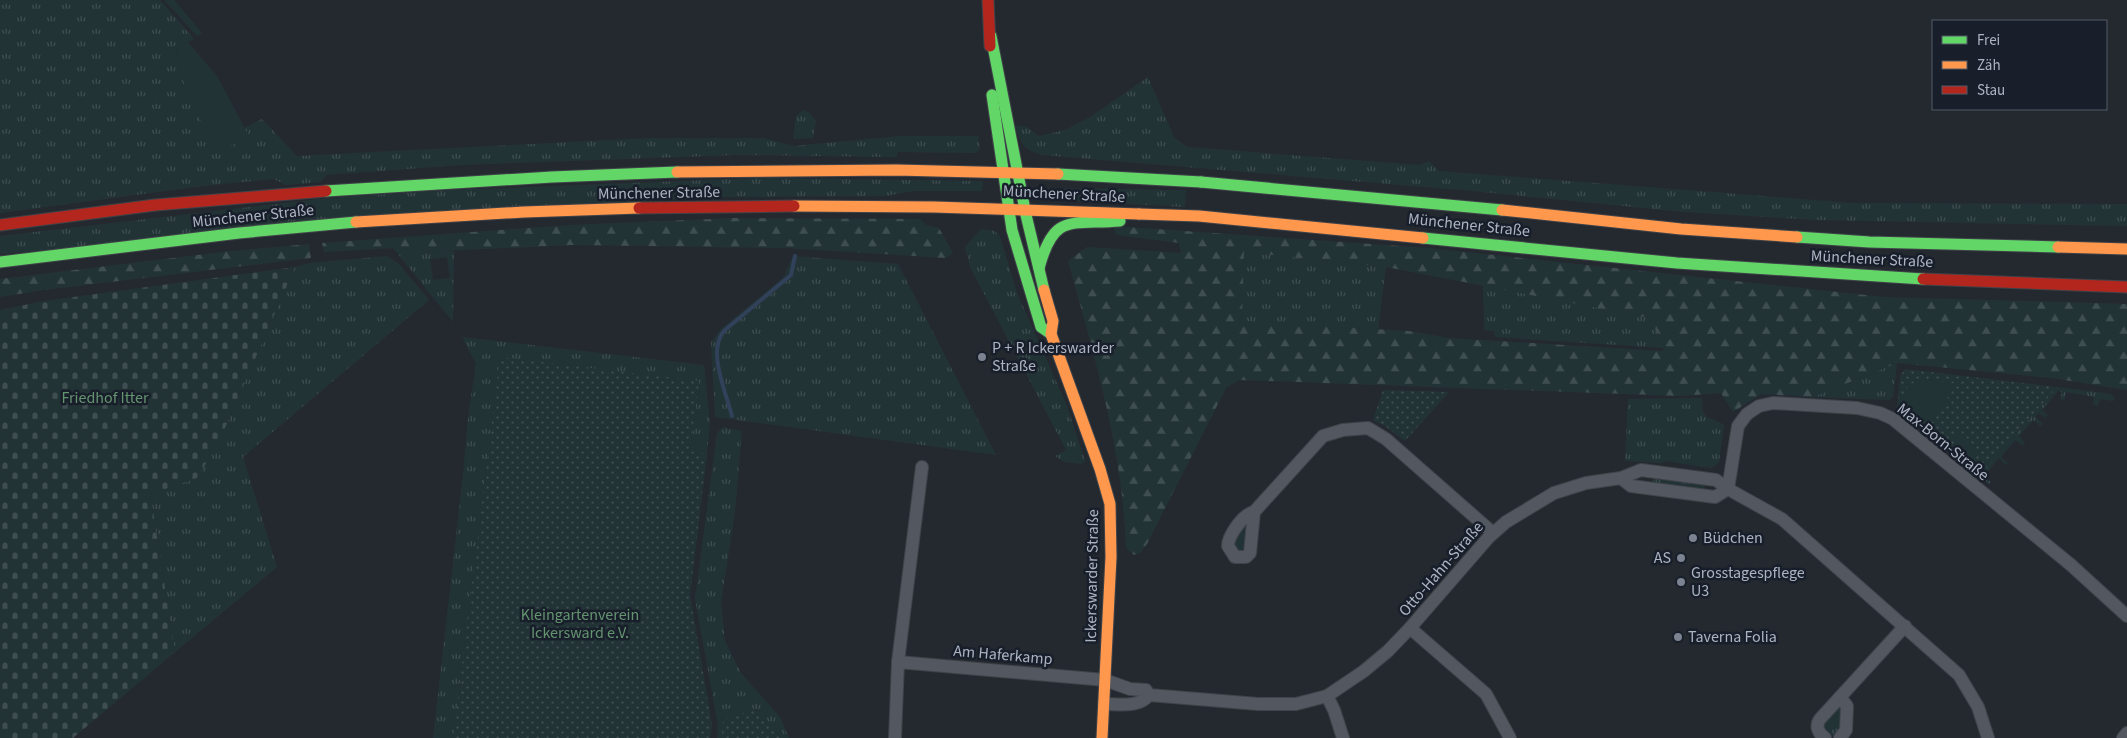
<svg xmlns="http://www.w3.org/2000/svg" width="2127" height="738" viewBox="0 0 2127 738" font-family="'Source Sans 3',sans-serif">
  <style>
    .grass { fill: url(#grass-tufts); fill-rule: evenodd }
    .forest { fill: url(#forest-firs); fill-rule: evenodd }
    .cemetery { fill: url(#cemetery-stones) }
    .park { fill: url(#park-dots) }
    .pitch { fill: #223336 }
    .lines { fill: none; stroke-linecap: round; stroke-linejoin: round }
    .stream { stroke: #314159; stroke-width: 4 }
    .street-casing { stroke: #404349; stroke-width: 14 }
    .fast-casing { stroke: #404349; stroke-width: 13 }
    .slow-casing { stroke: #404349; stroke-width: 13 }
    .jam-casing { stroke: #404349; stroke-width: 13 }
    .street { stroke: #53575f; stroke-width: 12 }
    .fast { stroke: #63d668; stroke-width: 11 }
    .slow { stroke: #ff974d; stroke-width: 11 }
    .jam { stroke: #b3261e; stroke-width: 11 }
    .poi-dot { fill: #7c8390; stroke: #181f2a; stroke-width: 2 }
    .labels { text-anchor: middle; dominant-baseline: central; stroke-width: 5; stroke-linejoin: round; paint-order: stroke }
    .street-label { font-size: 16px; fill: #acb4c3; stroke: #181f2a }
    .poi-label { font-size: 16px; fill: #acb4c3; stroke: #181f2a; text-anchor: start }
    .park-label { font-size: 16px; fill: #649370; stroke: #181f2a }
  </style>
  <defs>
    <pattern id="grass-tufts" width="24" height="20" patternUnits="userSpaceOnUse" patternTransform="scale(1.25)"><rect width="24" height="20" fill="#223336"/><path d="M3 7l-1-3M5 7V3M7 7l1-3M15 17l-1-3M17 17v-4M19 17l1-3" fill="none" stroke="#3f4e51"/></pattern>
    <pattern id="forest-firs" width="22" height="20" patternUnits="userSpaceOnUse" patternTransform="scale(1.25)"><rect width="22" height="20" fill="#223336"/><path d="M5 1l3.5 6h-7zM16 11l3.5 6h-7z" fill="#3f4e51"/></pattern>
    <pattern id="cemetery-stones" width="16" height="16" patternUnits="userSpaceOnUse" patternTransform="scale(1.25)"><rect width="16" height="16" fill="#223336"/><path d="M2 7V4a2 2 0 0 1 4 0v3zM10 15v-3a2 2 0 0 1 4 0v3z" fill="#3f4e51"/></pattern>
    <pattern id="park-dots" width="8" height="8" patternUnits="userSpaceOnUse" patternTransform="scale(1.25)"><rect width="8" height="8" fill="#223336"/><path d="M2 2h.1M6 6h.1" fill="none" stroke="#3f4e51" stroke-width="1.8" stroke-linecap="round"/></pattern>
  </defs>
  <rect width="100%" height="100%" fill="#242930"/>
  <!-- grass -->
  <g class="grass">
    <polygon points="0,0 160,0 194,39 176,49 186,92 249,137 244,128 262,119 297,156 649,138 764,138 794,146 900,136 978,136 980,149 976,153 897,152 897,157 736,155 462,165 326,175 321,182 286,185 274,179 203,186 0,213"/>
    <polygon points="164,0 174,0 202,33 197,36"/>
    <path d="M 1148,77 L 1174,137 L 1187,147 L 1420,165 L 1429,161 L 1439,171 L 1854,203 L 2127,204 L 2127,226 L 1817,220 L 1684,212 L 1472,191 L 1043,155 C 1024,150 1020,144 1015,125 L 1027,127 L 1039,136 L 1065,130 L 1090,117 Z"/>
    <polygon points="803,110 810,113 816,121 813,138 793,139 796,116"/>
    <polygon points="758,178 983,181 982,191 913,191 886,196 700,197 0,254 0,236 328,198 451,190"/>
    <polygon points="1047,188 1186,190 1185,207 1047,200 1035,194 1037,190"/>
    <polygon points="981,229 995,231 1000,237 1017,293 1067,406 1085,461 1081,464 1064,462 1055,456 1066,450 970,267 965,247"/>
    <path d="M 393,248 L 418,252 L 454,251 L 453,322 ZM 447,257 L 450,278 L 433,280 L 430,259 Z"/>
    <polygon points="1244,252 1386,267 1378,330 1242,322"/>
    <polygon points="387,256 399,264 429,300 243,457 277,567 175,652 150,492 175,487 218,444 295,267 310,263"/>
    <polygon points="793,256 898,264 996,455 715,417 711,342 721,329 783,278"/>
    <polygon points="1483,285 1650,318 1665,348 1495,337 1494,331 1484,330"/>
    <polygon points="462,337 704,365 710,423 707,454 690,451 699,381 500,358 453,738 433,738 463,475 468,417 476,364"/>
    <polygon points="1897,363 1893,397 1889,400 1813,397"/>
    <polygon points="2057,387 2111,394 2115,399 2113,401 2100,399 2098,406 2093,405 2094,397 2066,392 2064,400 2060,399 2062,392 2058,391 2042,410 2048,415 2045,418 2039,413 2035,417 2043,424 2040,426 2033,420 2019,436 2025,443 2023,446 2015,440 2001,457 2008,463 2006,465 1999,458 1984,476 1991,482 1989,484 1980,476"/>
    <path d="M 1702,398 C 1702,424 1709,414 1724,425 L 1719,462 L 1712,468 L 1665,461 L 1662,463 L 1625,461 L 1628,399 Z"/>
    <polygon points="723,427 742,431 735,511 721,603 725,641 741,673 780,717 789,738 717,738 718,725 695,599 717,433"/>
    <polygon points="1653,477 1705,481 1704,492 1653,483"/>
    <polygon points="1248,519 1246,547 1239,552 1234,549 1234,539"/>
    <polygon points="1841,706 1843,729 1837,736 1831,736 1822,727 1824,719 1836,707"/>
  </g>
  <!-- forest -->
  <g class="forest">
    <polygon points="734,218 920,219 926,225 939,228 953,253 946,258 786,248 572,245 418,252 393,248 324,252 322,243 570,225"/>
    <path d="M 1112,226 L 1429,248 L 1884,297 L 2127,304 L 2127,390 L 2051,378 L 1897,363 L 1813,397 L 1761,394 L 1733,412 L 1721,393 L 1680,396 L 1239,380 L 1226,388 L 1147,544 L 1140,553 L 1134,555 L 1126,548 C 1123,450 1094,355 1068,261 L 1087,247 L 1181,253 L 1179,243 L 1117,235 ZM 1244,252 L 1386,267 L 1650,318 L 1665,348 L 1661,351 L 1449,338 L 1409,331 L 1242,321 Z"/>
    <polygon points="309,244 311,258 44,290 0,297 0,279 222,252"/>
  </g>
  <!-- cemetery -->
  <polygon class="cemetery" points="295,267 218,444 197,478 175,487 150,492 175,652 73,738 0,738 0,310 44,301"/>
  <!-- park -->
  <g class="park">
    <polygon points="500,357 699,381 690,451 707,454 690,595 712,725 710,738 453,738"/>
    <polygon points="1905,369 2057,387 1980,476 1897,408 1900,376"/>
    <polygon points="1383,390 1449,392 1405,441 1385,426 1373,420"/>
    <polygon points="754,709 775,727 782,738 722,738 723,720"/>
  </g>
  <!-- pitch -->
  <g class="pitch">
    <polygon points="188,42 217,76 249,136 218,153 186,92 176,49"/>
    <path d="M 1924,379 L 1957,384 L 1930,424 C 1917,414 1900,404 1908,385 Z"/>
    <polygon points="1961,432 1980,452 1974,457 1955,438"/>
  </g>
  <g class="lines">
    <!-- stream -->
    <path class="stream" d="M 732,416 C 726,392 706,349 725,330 L 791,275 L 795,256"/>
    <defs>
      <g id="street">
        <polyline points="1621,478 1631,486 1715,497 1728,489"/>
        <polyline points="1728,489 1738,426 1747,414 1759,406 1773,403 1857,408 1880,413 1893,419 2071,565 2127,616"/>
        <path d="M 1254,512 L 1250,553 L 1246,557 L 1235,557 L 1228,546 C 1228,536 1243,514 1254,512 L 1323,436 L 1343,430 L 1368,428 L 1386,439 L 1493,533"/>
        <polyline points="1410,628 1486,694 1510,738"/>
        <polyline points="898,662 922,467"/>
        <polyline points="1327,696 1334,710 1343,738"/>
        <polyline points="1840,697 1847,706 1846,730 1840,738"/>
        <path d="M 1104,704 C 1119,704 1139,708 1149,695"/>
        <polyline points="895,738 898,662 1105,680 1130,689 1146,690 1149,695 1258,704 1296,704 1327,696 1364,671 1388,651 1410,628 1489,537 1506,522 1554,493 1586,483 1621,478 1641,470 1716,480 1728,489 1782,519 1959,675 1978,707 1988,738"/>
        <path d="M 1825,738 C 1818,733 1815,726 1820,719 L 1905,626"/>
        <polyline points="2123,738 2127,733"/>
      </g>
      <g id="fast">
        <polyline points="991,36 1026,215 1044,290"/>
        <polyline points="992,95 1012,230 1041,327 1051,334"/>
        <polyline points="1058,174 1201,182"/>
        <polyline points="1201,182 1502,210"/>
        <polyline points="326,191 552,177 677,172"/>
        <polyline points="1797,237 1869,242 2058,247"/>
        <polyline points="1423,238 1677,263 1923,279"/>
        <polyline points="0,262 239,233 356,222"/>
        <path d="M 1039,268 C 1054,212 1071,225 1120,221"/>
      </g>
      <g id="slow">
        <polyline points="677,172 896,170 1058,174"/>
        <polyline points="794,206 934,207 1139,214"/>
        <polyline points="1502,210 1681,229 1797,237"/>
        <polyline points="1139,214 1199,216 1423,238"/>
        <polyline points="356,222 524,212 639,208"/>
        <polyline points="2058,247 2127,249"/>
        <polyline points="1044,290 1053,321 1051,334 1100,469 1110,504 1111,557 1102,738"/>
      </g>
      <g id="jam">
        <polyline points="988,0 990,46"/>
        <polyline points="639,208 794,206"/>
        <polyline points="0,225 155,205 326,191"/>
        <polyline points="1923,279 2127,287"/>
      </g>
    </defs>
    <!-- street casing -->
    <use href="#street" class="street-casing"/>
    <!-- fast casing -->
    <use href="#fast" class="fast-casing"/>
    <!-- slow casing -->
    <use href="#slow" class="slow-casing"/>
    <!-- jam casing -->
    <use href="#jam" class="jam-casing"/>
    <!-- street -->
    <use href="#street" class="street"/>
    <!-- fast -->
    <use href="#fast" class="fast"/>
    <!-- slow -->
    <use href="#slow" class="slow"/>
    <!-- jam -->
    <use href="#jam" class="jam"/>
  </g>
  <!-- markers -->
  <g class="poi-dot">
    <circle cx="982" cy="357" r="5"/>
    <circle cx="1693" cy="538" r="5"/>
    <circle cx="1681" cy="558" r="5"/>
    <circle cx="1681" cy="582" r="5"/>
    <circle cx="1678" cy="637" r="5"/>
  </g>
  <g class="labels">
    <!-- street labels -->
    <g class="street-label">
      <text transform="translate(659 193) rotate(-1)">Münchener Straße</text>
      <text transform="translate(1064 194) rotate(3)">Münchener Straße</text>
      <text transform="translate(253 216) rotate(-6)">Münchener Straße</text>
      <text transform="translate(1469 225) rotate(6)">Münchener Straße</text>
      <text transform="translate(1872 259) rotate(3)">Münchener Straße</text>
      <text transform="translate(1943 442) rotate(39)">Max-Born-Straße</text>
      <text transform="translate(1441 569) rotate(-49)">Otto-Hahn-Straße</text>
      <text transform="translate(1092 576) rotate(-89)">Ickerswarder Straße</text>
      <text transform="translate(1003 655) rotate(5)">Am Haferkamp</text>
    </g>
    <!-- poi labels -->
    <g class="poi-label">
      <text x="992" y="348">P + R Ickerswarder<tspan x="992" dy="18">Straße</tspan></text>
      <text x="1703" y="538">Büdchen</text>
      <text x="1671" y="558" text-anchor="end">AS</text>
      <text x="1691" y="573">Grosstagespflege<tspan x="1691" dy="18">U3</tspan></text>
      <text x="1688" y="637">Taverna Folia</text>
    </g>
    <!-- park labels -->
    <g class="park-label">
      <text x="105" y="398">Friedhof Itter</text>
      <text x="580" y="615">Kleingartenverein<tspan x="580" dy="18">Ickersward e.V.</tspan></text>
    </g>
  </g>
  <!-- legend -->
  <rect x="1932" y="20" width="175" height="90" fill="#181f2a" stroke="#535b67"/>
  <rect x="1942" y="36" width="25" height="8" fill="#63d668" stroke="#535b67"/>
  <text x="1977" y="45" font-size="15" fill="#acb4c3">Frei</text>
  <rect x="1942" y="61" width="25" height="8" fill="#ff974d" stroke="#535b67"/>
  <text x="1977" y="70" font-size="15" fill="#acb4c3">Zäh</text>
  <rect x="1942" y="86" width="25" height="8" fill="#b3261e" stroke="#535b67"/>
  <text x="1977" y="95" font-size="15" fill="#acb4c3">Stau</text>
</svg>
